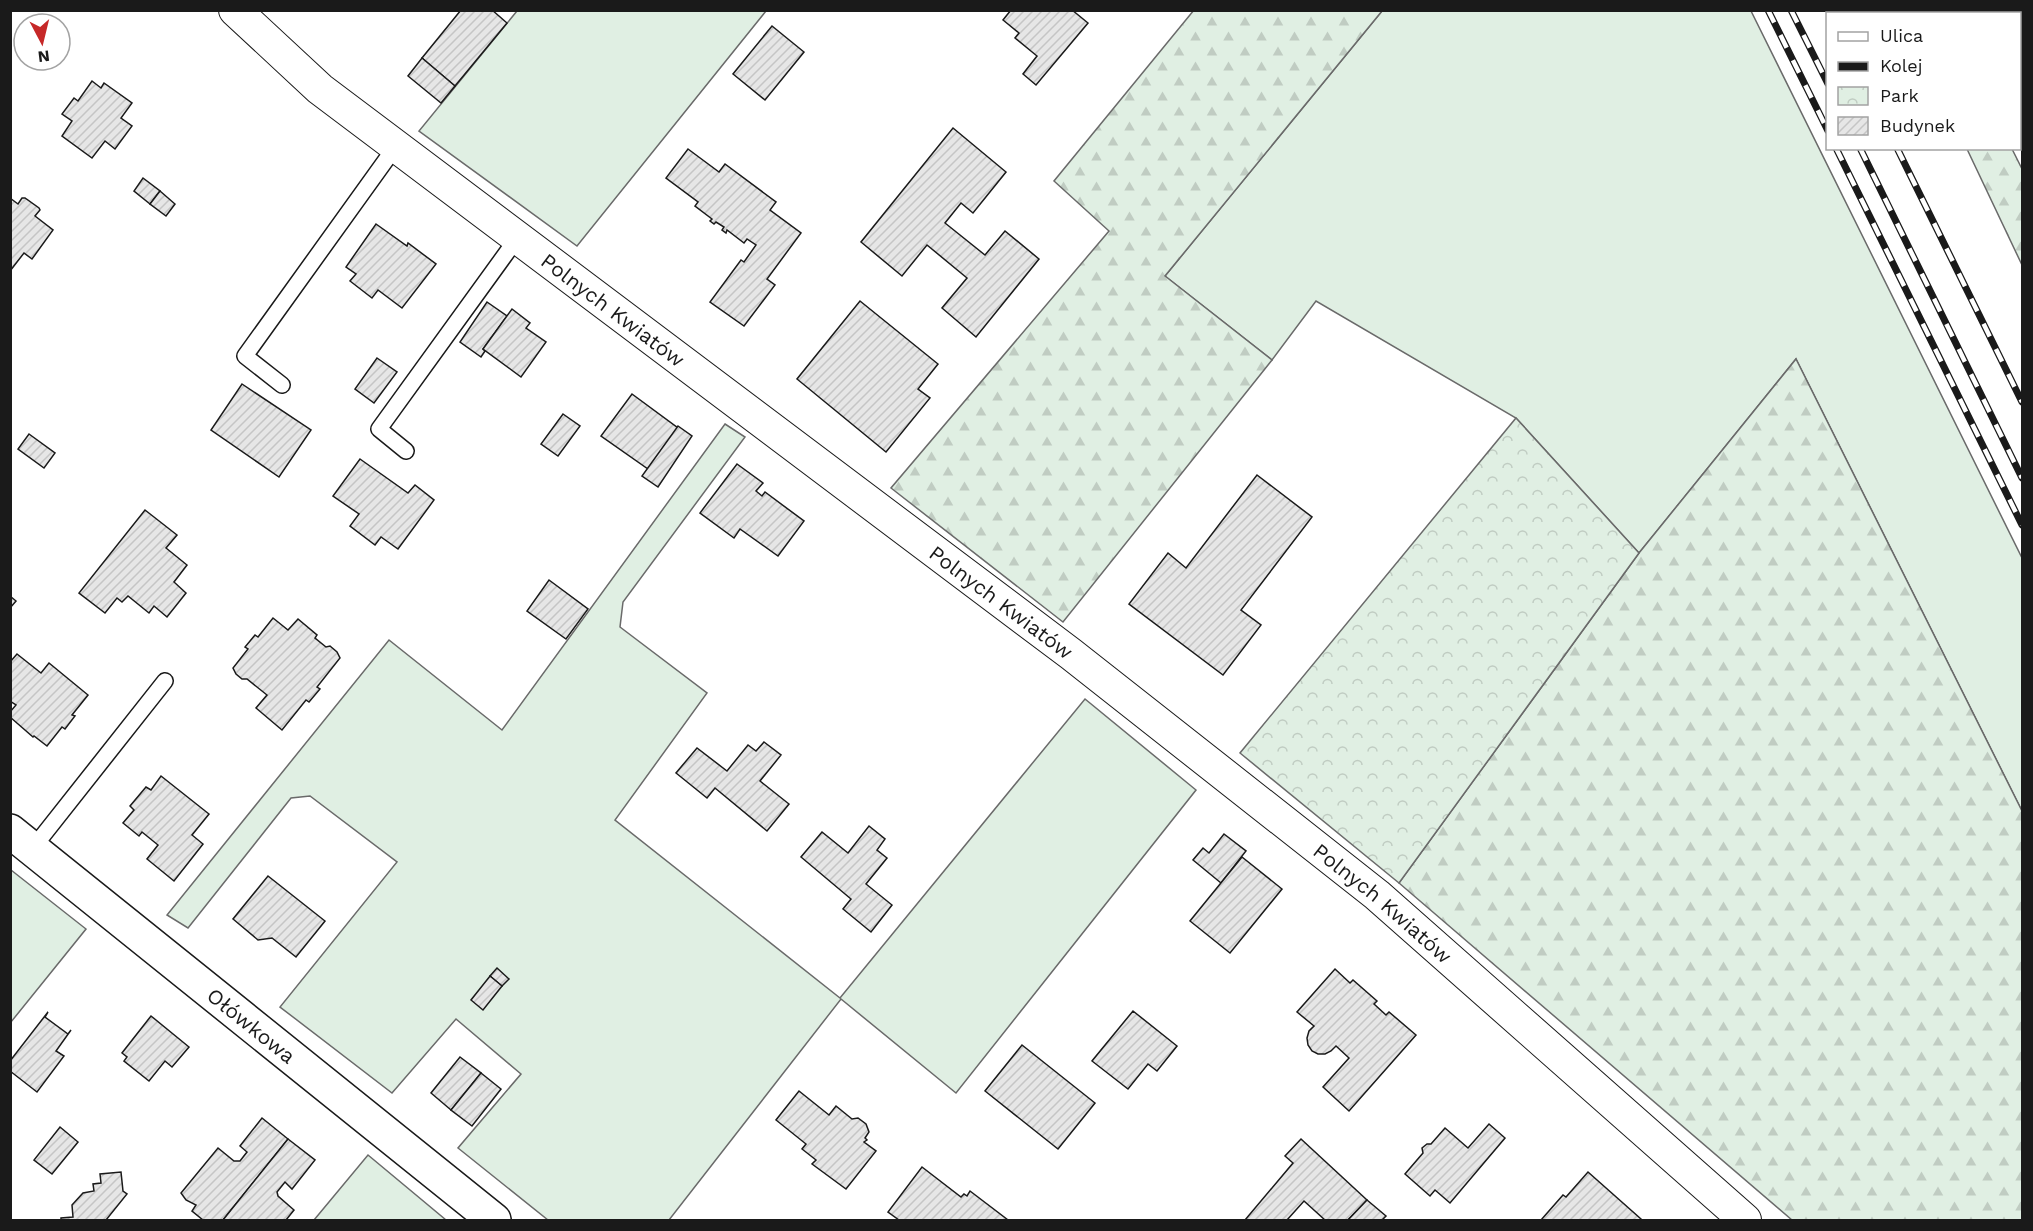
<svg xmlns="http://www.w3.org/2000/svg" width="2033" height="1231" viewBox="0 0 2033 1231" font-family="'Work Sans',sans-serif">
  <style>
    .green { fill: #e0efe3; stroke: #6a6a6a; stroke-width: 1.5 }
    .forest { fill: url(#forest-firs); stroke: #6a6a6a; stroke-width: 1.5 }
    .park { fill: url(#park-crowns); stroke: #6a6a6a; stroke-width: 1.5 }
    .building { fill: url(#building-hatch); stroke: #1a1a1a; stroke-width: 1.5 }
    .lines { fill: none; stroke-linecap: round; stroke-linejoin: round }
    .lane-casing { stroke: #1a1a1a; stroke-width: 18 }
    .street-casing { stroke: #1a1a1a; stroke-width: 34 }
    .secondary-casing { stroke: #1a1a1a; stroke-width: 36 }
    .lane { stroke: #fff; stroke-width: 15 }
    .street { stroke: #fff; stroke-width: 32 }
    .secondary { stroke: #fff; stroke-width: 33 }
    .rail-casing { stroke: #1a1a1a; stroke-width: 7 }
    .rail { stroke: #fff; stroke-width: 4.5; stroke-dasharray: 14; stroke-linecap: butt }
    .labels { text-anchor: middle; dominant-baseline: central; stroke-width: 4.5; stroke-linejoin: round; paint-order: stroke }
    .street-label { font-size: 21px; fill: #1a1a1a; stroke: #fff }
  </style>
  <defs>
    <pattern id="forest-firs" width="22" height="20" patternUnits="userSpaceOnUse" patternTransform="scale(1.5)"><rect width="22" height="20" fill="#e0efe3"/><path d="M5 1l3.5 6h-7zM16 11l3.5 6h-7z" fill="#c0ccc2"/></pattern>
    <pattern id="park-crowns" width="20" height="18" patternUnits="userSpaceOnUse" patternTransform="scale(1.5)"><rect width="20" height="18" fill="#e0efe3"/><path d="M2 6a3 3 0 1 1 6 0M12 15a3 3 0 1 1 6 0" fill="none" stroke="#c0ccc2"/></pattern>
    <pattern id="building-hatch" width="6" height="6" patternUnits="userSpaceOnUse" patternTransform="scale(1.5)"><rect width="6" height="6" fill="#e6e6e6"/><path d="M-1 1l2-2M0 6l6-6M5 7l2-2" fill="none" stroke="#c5c5c5"/></pattern>
  </defs>
  <rect width="100%" height="100%" fill="#fff"/>
  <!-- green -->
  <g class="green">
    <polygon points="517,11 517,10 766,11 577,246 419,131"/>
    <polygon points="1382,11 1751,11 2022,558 2022,811 1796,359 1639,553 1516,418 1316,301 1272,360 1165,276"/>
    <polygon points="725,424 745,437 623,602 620,627 707,693 615,820 840,998 1085,699 1196,790 956,1093 841,999 669,1220 548,1220 458,1148 521,1074 456,1019 392,1093 280,1007 397,862 310,796 291,798 188,928 167,915 389,640 502,730"/>
    <polygon points="11,870 86,929 11,1022"/>
    <polygon points="368,1155 446,1220 314,1220"/>
  </g>
  <!-- forest -->
  <g class="forest">
    <polygon points="1194,10 1382,11 1165,276 1272,360 1063,622 891,488 1109,231 1054,181"/>
    <polygon points="1967,149 2012,149 2022,169 2022,265"/>
    <polygon points="1796,359 2022,811 2022,1220 1792,1220 1399,883 1639,553"/>
  </g>
  <!-- park -->
  <polygon class="park" points="1516,418 1639,553 1399,883 1240,753"/>
  <!-- building -->
  <g class="building">
    <polygon points="461,10 492,10 507,23 455,86 422,58"/>
    <polygon points="1011,10 1072,10 1088,23 1036,85 1023,74 1037,56 1015,38 1019,33 1003,20"/>
    <polygon points="772,26 804,52 765,100 733,74"/>
    <polygon points="2022,28 2022,106 2021,103 2020,104 2020,30"/>
    <polygon points="422,58 455,86 441,103 408,76"/>
    <polygon points="92,81 101,88 104,83 132,103 121,118 132,126 115,149 105,141 92,158 62,136 72,121 62,114 74,98 78,101"/>
    <polygon points="953,128 1006,172 973,213 961,203 945,223 985,255 1005,231 1039,259 976,337 942,308 967,278 927,245 902,276 861,242"/>
    <polygon points="688,149 719,172 725,164 776,202 770,210 801,233 767,279 775,285 744,326 710,302 741,260 744,262 756,245 747,239 744,243 727,230 726,233 722,230 724,227 716,222 714,224 710,221 712,219 695,206 698,202 666,178"/>
    <polygon points="143,178 160,191 150,204 134,191"/>
    <polygon points="160,191 175,204 166,216 150,204"/>
    <polygon points="10,198 18,204 22,198 25,198 39,208 40,210 35,216 53,230 32,259 24,253 10,271"/>
    <polygon points="376,224 407,246 408,243 436,264 402,308 378,290 372,298 350,281 356,274 346,267"/>
    <polygon points="860,301 938,364 918,389 930,398 886,452 797,379"/>
    <polygon points="487,302 507,316 483,349 485,351 481,357 460,342"/>
    <polygon points="512,309 530,323 526,328 546,342 521,377 483,349"/>
    <polygon points="377,358 397,372 374,403 355,389"/>
    <polygon points="242,384 311,430 279,477 211,430"/>
    <polygon points="632,394 678,428 648,469 601,436"/>
    <polygon points="563,414 580,426 558,456 541,444"/>
    <polygon points="678,426 692,436 658,487 642,476"/>
    <polygon points="29,434 55,453 44,468 18,449"/>
    <polygon points="360,459 408,493 415,485 434,500 398,549 381,537 375,545 350,526 359,514 333,496"/>
    <polygon points="737,464 763,483 756,491 762,496 765,492 804,521 778,556 740,529 734,538 700,513"/>
    <polygon points="1257,475 1312,517 1241,610 1261,625 1223,675 1129,604 1168,553 1186,568"/>
    <polygon points="145,510 177,535 166,548 187,565 174,582 186,593 167,617 154,606 149,613 128,596 122,602 117,598 105,613 79,593"/>
    <polygon points="549,580 588,609 566,639 527,611"/>
    <polygon points="10,596 16,601 10,608"/>
    <polygon points="273,618 288,630 298,619 317,635 315,638 326,647 330,646 337,652 340,658 317,687 320,689 309,702 306,700 282,730 256,708 267,695 247,679 242,679 236,674 233,668 248,649 245,647 255,635 258,637"/>
    <polygon points="17,654 41,673 49,663 88,695 72,715 75,716 65,729 62,727 47,746 34,736 33,737 10,717 10,712 16,705 10,701 10,662"/>
    <polygon points="764,742 781,755 760,781 789,804 767,831 715,788 707,798 676,773 697,748 727,771 748,745 756,751"/>
    <polygon points="161,776 209,814 192,835 203,844 174,881 147,859 158,845 142,832 139,836 123,823 134,810 130,806 146,787 151,790"/>
    <polygon points="869,826 885,839 877,850 887,858 866,884 892,905 871,932 843,909 851,899 801,857 822,832 848,853"/>
    <polygon points="1224,834 1246,851 1221,883 1193,860 1203,848 1209,853"/>
    <polygon points="1242,857 1282,889 1230,953 1190,921"/>
    <polygon points="268,876 325,921 296,957 272,938 258,940 233,919"/>
    <polygon points="497,968 509,979 502,986 490,976"/>
    <polygon points="1335,969 1350,983 1353,980 1377,1001 1374,1004 1386,1015 1389,1012 1416,1035 1349,1111 1323,1087 1349,1058 1336,1046 1331,1051 1325,1054 1318,1054 1312,1051 1308,1045 1307,1038 1309,1031 1314,1026 1297,1012"/>
    <polygon points="490,976 502,986 483,1010 471,1000"/>
    <polygon points="1133,1011 1177,1046 1157,1071 1148,1064 1128,1089 1092,1061"/>
    <polygon points="48,1012 45,1017 68,1034 71,1030 56,1051 64,1056 37,1092 10,1071 10,1061"/>
    <polygon points="151,1016 189,1047 172,1067 165,1061 149,1081 124,1061 127,1057 122,1053"/>
    <polygon points="1022,1045 1095,1103 1058,1149 985,1091"/>
    <polygon points="460,1057 481,1073 451,1110 431,1093"/>
    <polygon points="481,1073 501,1089 472,1126 451,1110"/>
    <polygon points="799,1091 829,1115 836,1106 852,1119 858,1118 866,1124 869,1132 865,1138 867,1140 864,1142 876,1151 846,1189 812,1164 816,1160 802,1149 806,1144 776,1120"/>
    <polygon points="262,1118 288,1139 223,1220 203,1220 192,1211 196,1205 186,1200 181,1193 218,1148 234,1161 240,1161 247,1152 240,1146"/>
    <polygon points="1489,1124 1505,1138 1450,1203 1435,1190 1430,1196 1405,1174 1423,1153 1422,1148 1427,1144 1431,1144 1445,1128 1468,1148"/>
    <polygon points="60,1127 78,1142 52,1174 34,1160"/>
    <polygon points="288,1139 315,1160 292,1189 285,1182 277,1192 278,1196 294,1210 286,1220 223,1220"/>
    <polygon points="1301,1139 1367,1200 1348,1220 1325,1220 1304,1201 1287,1220 1245,1220 1293,1163 1285,1156"/>
    <polygon points="922,1167 961,1197 964,1194 967,1196 970,1191 1008,1220 899,1220 888,1212"/>
    <polygon points="121,1172 123,1191 127,1194 106,1220 61,1220 61,1218 73,1217 72,1205 83,1193 94,1191 93,1184 101,1183 100,1174"/>
    <polygon points="1588,1172 1641,1219 1640,1220 1541,1220 1563,1195 1566,1197"/>
    <polygon points="1367,1200 1386,1216 1382,1220 1348,1220"/>
  </g>
  <g class="lines">
    <defs>
      <g id="lane">
        <polyline points="282,385 245,356 396,146"/>
        <polyline points="406,451 379,429 518,237"/>
        <polyline points="33,848 165,681"/>
      </g>
      <g id="street">
        <path id="s1" d="M 235,10 L 320,89 L 1071,654 L 1377,895 L 1745,1220"/>
      </g>
      <g id="secondary">
        <path id="s2" d="M 10,831 L 494,1220"/>
      </g>
    </defs>
    <!-- lane casing -->
    <use href="#lane" class="lane-casing"/>
    <!-- street casing -->
    <use href="#street" class="street-casing"/>
    <!-- secondary casing -->
    <use href="#secondary" class="secondary-casing"/>
    <!-- lane -->
    <use href="#lane" class="lane"/>
    <!-- street -->
    <use href="#street" class="street"/>
    <!-- secondary -->
    <use href="#secondary" class="secondary"/>
    <defs>
      <g id="rail">
        <polyline points="1768,10 1828,131"/>
        <polyline points="1791,10 1828,84"/>
        <polyline points="1829,10 1831,14"/>
        <polyline points="1836,148 2022,525"/>
        <polyline points="1860,148 2022,478"/>
        <polyline points="1897,148 2022,402"/>
      </g>
    </defs>
    <!-- rail casing -->
    <use href="#rail" class="rail-casing"/>
    <!-- rail -->
    <use href="#rail" class="rail"/>
  </g>
  <g class="labels">
    <!-- street labels -->
    <g class="street-label">
      <text stroke="none"><textPath href="#s1" startOffset="483">Polnych Kwiatów</textPath></text>
      <text stroke="none"><textPath href="#s1" startOffset="969">Polnych Kwiatów</textPath></text>
      <text stroke="none"><textPath href="#s1" startOffset="1455">Polnych Kwiatów</textPath></text>
      <text stroke="none"><textPath href="#s2" startOffset="310">Ołówkowa</textPath></text>
    </g>
  </g>
  <!-- border -->
  <rect width="2033" height="1231" fill="none" stroke="#1a1a1a" stroke-width="24"/>
  <!-- legend -->
  <rect x="1826" y="12" width="195" height="138" fill="#ffffff" stroke="#a3a3a3" stroke-width="1.5"/>
  <rect x="1838" y="32" width="30" height="9" fill="#ffffff" stroke="#a3a3a3" stroke-width="1.5"/>
  <text x="1880" y="42" font-size="18" fill="#1a1a1a">Ulica</text>
  <rect x="1838" y="62" width="30" height="9" fill="#1a1a1a" stroke="#a3a3a3" stroke-width="1.5"/>
  <text x="1880" y="72" font-size="18" fill="#1a1a1a">Kolej</text>
  <rect x="1838" y="87" width="30" height="18" fill="url(#park-crowns)" stroke="#a3a3a3" stroke-width="1.5"/>
  <text x="1880" y="102" font-size="18" fill="#1a1a1a">Park</text>
  <rect x="1838" y="117" width="30" height="18" fill="url(#building-hatch)" stroke="#a3a3a3" stroke-width="1.5"/>
  <text x="1880" y="132" font-size="18" fill="#1a1a1a">Budynek</text>
  <!-- north arrow -->
  <g transform="translate(42 42) rotate(173)"><circle r="28" fill="#ffffff" stroke="#a3a3a3" stroke-width="1.5"/>
  <path d="M0-4.5L10 22L0 15L-10 22Z" fill="#c62828"/>
  <text y="-9" font-size="16" font-weight="bold" text-anchor="middle" fill="#1a1a1a">N</text>
  </g>
</svg>
